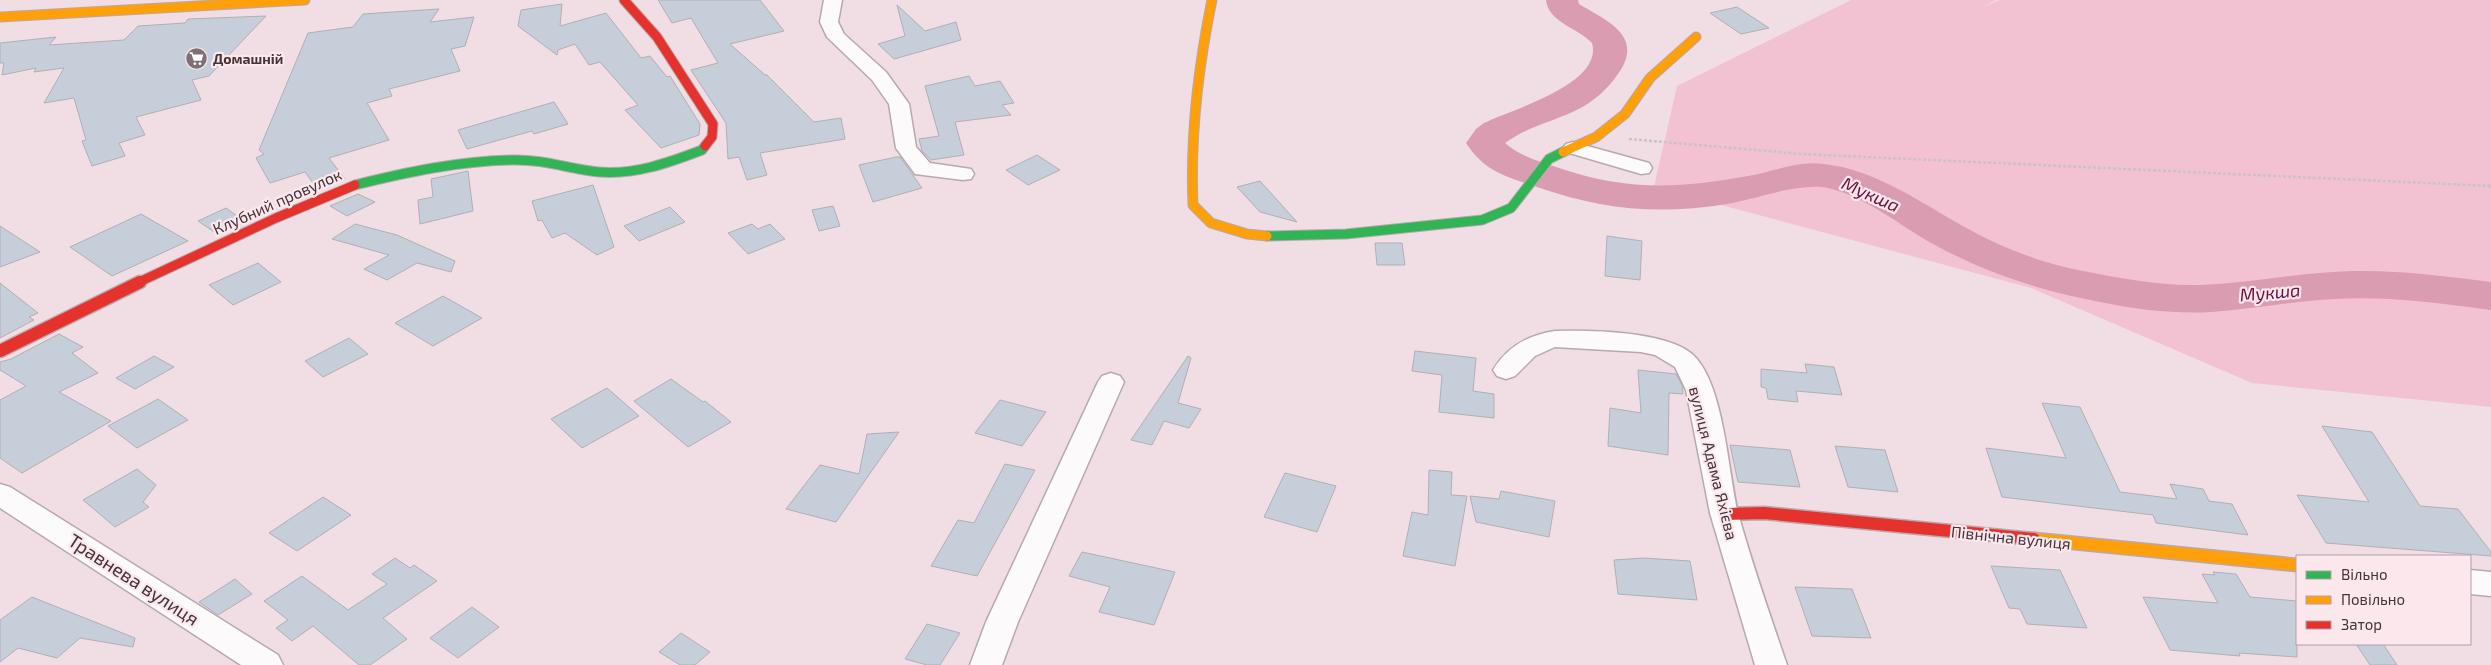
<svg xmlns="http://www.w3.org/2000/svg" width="2491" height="665" viewBox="0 0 2491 665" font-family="'Exo 2',sans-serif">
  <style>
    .green { fill: #f3c2d2 }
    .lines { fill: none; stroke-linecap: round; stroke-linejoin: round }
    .river { fill: #d99cb0; fill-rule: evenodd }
    .building { fill: #c6ceda; stroke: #b1afb4 }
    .street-casing { stroke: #b7a9ae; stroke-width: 3 }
    .fast-casing { stroke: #b7a9ae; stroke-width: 11 }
    .slow-far1-casing { stroke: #b7a9ae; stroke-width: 11 }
    .slow-casing { stroke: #b7a9ae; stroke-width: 15 }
    .jam-far1-casing { stroke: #b7a9ae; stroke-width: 11 }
    .jam-casing { stroke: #b7a9ae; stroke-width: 15 }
    .path { stroke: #cac3c5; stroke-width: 2.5; stroke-dasharray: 3 2; stroke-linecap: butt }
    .street { fill: #fdfafb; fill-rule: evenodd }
    .fast { stroke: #30b455; stroke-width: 9 }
    .slow-far1 { stroke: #ff9f0a; stroke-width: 9 }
    .slow { stroke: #ff9f0a; stroke-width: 12 }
    .jam-far1 { stroke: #e5322d; stroke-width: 9 }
    .jam { stroke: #e5322d; stroke-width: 12 }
    .labels { text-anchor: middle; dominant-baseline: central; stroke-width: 4.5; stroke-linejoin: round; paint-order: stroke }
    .far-poi-label { font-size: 14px; font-weight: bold; fill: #423539; stroke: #fce7ed; text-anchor: start }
    .street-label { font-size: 16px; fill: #423539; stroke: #fce7ed }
    .water-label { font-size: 18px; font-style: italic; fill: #70103e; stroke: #fce7ed }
    .near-street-label { font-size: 19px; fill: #423539; stroke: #fce7ed }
  </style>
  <rect width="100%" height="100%" fill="#f0dee4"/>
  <!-- green -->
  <polygon class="green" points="1851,0 1996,0 1982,7 2000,0 2491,0 2491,407 2252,383 2031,288 1654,187 1677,86"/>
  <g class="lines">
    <!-- river -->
    <path class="river" d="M 1546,0 L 1578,0 L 1579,4 C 1607,21 1645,36 1618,74 C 1584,122 1546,114 1505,143 C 1520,156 1538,161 1556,167 C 1626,191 1676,189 1748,176 C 1773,172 1798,160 1824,164 C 1876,170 1918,201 1963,226 C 1998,246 2038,262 2078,270 C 2118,278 2159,286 2200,285 C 2251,283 2302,272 2353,271 C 2399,270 2445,276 2491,282 L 2491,310 C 2439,303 2388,296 2335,299 C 2294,301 2253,309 2212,312 C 2176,314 2140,310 2105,303 C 2046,292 1990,275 1937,246 C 1902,228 1868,197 1828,188 C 1800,182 1756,199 1727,204 C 1658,215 1603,210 1537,187 C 1505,176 1485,172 1466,143 L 1476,129 L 1484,123 C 1510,110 1604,84 1592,43 C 1578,28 1548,22 1546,0 Z"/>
  </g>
  <!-- building -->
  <g class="building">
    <polygon points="658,0 760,0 784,31 730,44 765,75 767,75 814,122 841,118 845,139 760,153 767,175 747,180 739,157 728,159 726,123 691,70 718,63 691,18 672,23"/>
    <polygon points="562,4 560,26 606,13 641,58 650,56 667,77 670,76 700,124 699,135 661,148 625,110 638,105 600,62 589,65 575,44 558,50 557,55 518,26 521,10"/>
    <polygon points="897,5 925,31 956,22 961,40 894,59 878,44 905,36"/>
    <polygon points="1737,7 1769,28 1741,34 1710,13"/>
    <polygon points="439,9 430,22 474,17 465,46 451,49 460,71 389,89 392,96 367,103 389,140 329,158 345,179 318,190 305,172 270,183 256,158 264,154 259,150 308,33 353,27 363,14"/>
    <polygon points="266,16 209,76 192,80 201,100 136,117 145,135 119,143 125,156 92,166 82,141 86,140 74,98 44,103 64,68 34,72 36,68 2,75 4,63 0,63 0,43 56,37 49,45 124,40 138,26 185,23 188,19"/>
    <polygon points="969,76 975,86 1000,81 1014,103 1002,105 1011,115 955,122 964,155 931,160 922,151 919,139 939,136 925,86"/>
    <polygon points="554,102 568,124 534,134 532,131 467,149 458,130"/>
    <polygon points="1037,155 1060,170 1028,185 1006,170"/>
    <polygon points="896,157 900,157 922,188 873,202 859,165"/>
    <polygon points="468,171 473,211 420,224 418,200 433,197 431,179"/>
    <polygon points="1260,181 1297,222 1260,212 1237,187"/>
    <polygon points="593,185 614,247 597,255 565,233 552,238 542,220 538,221 532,201"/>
    <polygon points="358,194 375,202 347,216 330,206"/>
    <polygon points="833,206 840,226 819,231 812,210"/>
    <polygon points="670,207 685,222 639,241 624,226"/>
    <polygon points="226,208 244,221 217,234 198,221"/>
    <polygon points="141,214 188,241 112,276 70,247"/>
    <polygon points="355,224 397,235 455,261 451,272 417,263 387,280 364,269 389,255 332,239"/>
    <polygon points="752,224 758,229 770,224 785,239 748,254 728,233"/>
    <polygon points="0,226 40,252 0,267"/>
    <polygon points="1607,236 1642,241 1640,280 1605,276"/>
    <polygon points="1375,243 1402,243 1405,265 1377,265"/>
    <polygon points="258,263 281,282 233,305 209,285"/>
    <polygon points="0,283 38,313 29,317 34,320 0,338"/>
    <polygon points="443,296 482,318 433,346 395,323"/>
    <polygon points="59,334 83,347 72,353 98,373 59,392 111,421 22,473 0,458 0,400 26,386 0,370 0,362 11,359"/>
    <polygon points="349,338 368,354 323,377 305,361"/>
    <polygon points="1415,351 1476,358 1473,391 1494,394 1494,418 1439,412 1442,375 1412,371"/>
    <polygon points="154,356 174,367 135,389 116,378"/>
    <polygon points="1188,356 1191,358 1178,403 1201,409 1189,428 1164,421 1152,445 1131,440"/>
    <polygon points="1805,364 1834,367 1842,395 1796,391 1798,402 1768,399 1766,388 1761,387 1761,369 1807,373"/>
    <polygon points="1638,370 1676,374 1682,385 1683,394 1669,393 1668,455 1608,446 1610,408 1641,413"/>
    <polygon points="671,379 703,402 705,401 731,422 688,447 634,401"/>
    <polygon points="607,388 639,416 582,448 551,419"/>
    <polygon points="158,399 188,420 137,448 108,426"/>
    <polygon points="1000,400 1046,412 1022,446 975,433"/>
    <polygon points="2042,403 2080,407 2120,492 2177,499 2170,484 2203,489 2209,501 2232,504 2248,535 2156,523 2153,515 2002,497 1986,448 2066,458"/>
    <polygon points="2322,426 2372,432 2420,506 2458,509 2491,552 2491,556 2326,543 2297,495 2369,502"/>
    <polygon points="899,432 836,522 786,509 820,465 859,474 867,434"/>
    <polygon points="1730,445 1790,450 1800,487 1738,482"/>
    <polygon points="1835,446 1885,450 1898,492 1848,487"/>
    <polygon points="1005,464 1035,470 977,576 931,566 958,520 974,523"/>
    <polygon points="137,469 156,485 143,502 149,507 115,527 83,500"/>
    <polygon points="1429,470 1452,472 1451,495 1467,496 1455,566 1403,556 1412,512 1428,515"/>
    <polygon points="1285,473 1336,486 1317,532 1264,517"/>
    <polygon points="1501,491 1555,501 1549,537 1476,522 1470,496 1499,499"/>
    <polygon points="323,497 351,515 297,551 269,533"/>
    <polygon points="1082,552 1175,572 1154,625 1099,612 1110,587 1069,576"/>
    <polygon points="395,558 410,568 414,565 437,581 383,618 407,639 370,665 359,665 313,626 292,641 276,628 288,620 264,601 302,576 348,610 387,584 372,574"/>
    <polygon points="1643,558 1690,561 1697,600 1618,594 1614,560"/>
    <polygon points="1991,566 2060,570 2087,628 2027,624 2020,609 2009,608"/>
    <polygon points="2213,572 2236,574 2250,597 2297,601 2297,657 2239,653 2240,656 2170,650 2143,597 2218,603 2202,574 2215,575"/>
    <polygon points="235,579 252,594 218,615 199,602"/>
    <polygon points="1795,587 1852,589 1871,638 1812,636"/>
    <polygon points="32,597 135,638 133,647 80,638 57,658 18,648 0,662 0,620"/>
    <polygon points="472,607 499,627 458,658 430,638"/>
    <polygon points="927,624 960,633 940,665 927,665 905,659"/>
    <polygon points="681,633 710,652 695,665 680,665 659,652"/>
    <polygon points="2356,644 2383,644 2397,665 2370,665"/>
  </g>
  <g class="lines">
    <defs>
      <g id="street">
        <polygon points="824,0 842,0 838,22 844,34 886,72 909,104 916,147 930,163 971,169 974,174 971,179 963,180 915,174 896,148 889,104 872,80 827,37 820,22"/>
        <polygon points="1573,142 1649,163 1652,168 1649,173 1641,174 1566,152 1563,148 1566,144"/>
        <path d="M 1555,331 C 1589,330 1665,331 1692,354 C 1724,382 1728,472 1738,513 C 1752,564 1770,615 1787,665 L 1755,665 L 1710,513 L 1686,390 L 1675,367 L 1655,355 L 1641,352 L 1555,347 L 1535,356 L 1515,376 L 1506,379 L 1497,376 L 1493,370 C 1507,347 1528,335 1555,331 Z"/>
        <polygon points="1111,373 1120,376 1124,382 1018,622 1002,665 970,665 986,622 1098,382 1102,376"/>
        <polygon points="0,484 10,487 278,655 283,665 241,665 0,508"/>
        <polygon points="2470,570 2491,572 2491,596 2470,594"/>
      </g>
      <g id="fast">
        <path d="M 355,185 C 407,172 459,161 512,160 C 544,159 569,169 599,172 C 635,175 668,163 702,150 L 705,146"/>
        <polyline points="1267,236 1346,234 1482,220 1511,208 1549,159 1563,152"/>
      </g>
      <g id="slow-far1">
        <path d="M 1212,0 C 1198,68 1190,135 1193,205 L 1211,223 L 1247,234 L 1267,236"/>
        <polyline points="0,17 305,0"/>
        <polyline points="1563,152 1596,137 1625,114 1650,78 1696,37"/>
      </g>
      <polyline id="slow" points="2034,539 2297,565"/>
      <g id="jam-far1">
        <polyline points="624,0 657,37 713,124 712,137 705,146"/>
        <polyline points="137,283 276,218 355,185"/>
      </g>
      <g id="jam">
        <polyline points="0,351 140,282"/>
        <polyline points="1725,514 1764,513 2034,539"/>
      </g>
    </defs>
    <!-- street casing -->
    <use href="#street" class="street-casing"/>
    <!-- fast casing -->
    <use href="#fast" class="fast-casing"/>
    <!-- slow-far1 casing -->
    <use href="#slow-far1" class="slow-far1-casing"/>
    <!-- slow casing -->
    <use href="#slow" class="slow-casing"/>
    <!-- jam-far1 casing -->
    <use href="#jam-far1" class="jam-far1-casing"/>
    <!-- jam casing -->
    <use href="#jam" class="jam-casing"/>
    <!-- path -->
    <polyline class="path" points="1629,139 1802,154 2491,186"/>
    <!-- street -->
    <use href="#street" class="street"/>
    <!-- fast -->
    <use href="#fast" class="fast"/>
    <!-- slow-far1 -->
    <use href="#slow-far1" class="slow-far1"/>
    <!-- slow -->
    <use href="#slow" class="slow"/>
    <!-- jam-far1 -->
    <use href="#jam-far1" class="jam-far1"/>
    <!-- jam -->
    <use href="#jam" class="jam"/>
  </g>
  <!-- icons -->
  <defs>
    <symbol id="supermarket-disc" viewBox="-11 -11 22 22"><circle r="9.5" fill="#7f7075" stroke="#fce7ed"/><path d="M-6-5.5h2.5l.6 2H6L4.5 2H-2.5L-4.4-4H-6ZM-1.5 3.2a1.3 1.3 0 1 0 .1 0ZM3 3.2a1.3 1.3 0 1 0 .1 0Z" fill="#fff"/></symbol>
  </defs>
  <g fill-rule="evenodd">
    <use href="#supermarket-disc" x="184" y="46" width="25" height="25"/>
  </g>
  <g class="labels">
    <!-- far-poi labels -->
    <g class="far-poi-label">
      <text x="213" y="58">Домашній</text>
    </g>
    <!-- street labels -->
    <g class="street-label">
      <text transform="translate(277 201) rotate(-24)">Клубний провулок</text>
      <text transform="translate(1714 463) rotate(76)">вулиця Адама Яхієва</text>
      <text transform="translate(2011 537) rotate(6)">Північна вулиця</text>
    </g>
    <!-- water labels -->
    <g class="water-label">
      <text transform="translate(1871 194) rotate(24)">Мукша</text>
      <text transform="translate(2270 292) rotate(-5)">Мукша</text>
    </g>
    <!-- near-street labels -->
    <g class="near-street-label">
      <text transform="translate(134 579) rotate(33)">Травнева вулиця</text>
    </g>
  </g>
  <!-- legend -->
  <rect x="2296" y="555" width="175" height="90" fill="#fce7ed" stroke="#b2a0a5"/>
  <rect x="2306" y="571" width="25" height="8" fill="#30b455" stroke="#b2a0a5"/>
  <text x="2341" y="580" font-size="15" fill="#423539">Вільно</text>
  <rect x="2306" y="596" width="25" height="8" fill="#ff9f0a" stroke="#b2a0a5"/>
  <text x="2341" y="605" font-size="15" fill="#423539">Повільно</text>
  <rect x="2306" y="621" width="25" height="8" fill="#e5322d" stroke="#b2a0a5"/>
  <text x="2341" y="630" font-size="15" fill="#423539">Затор</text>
</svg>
